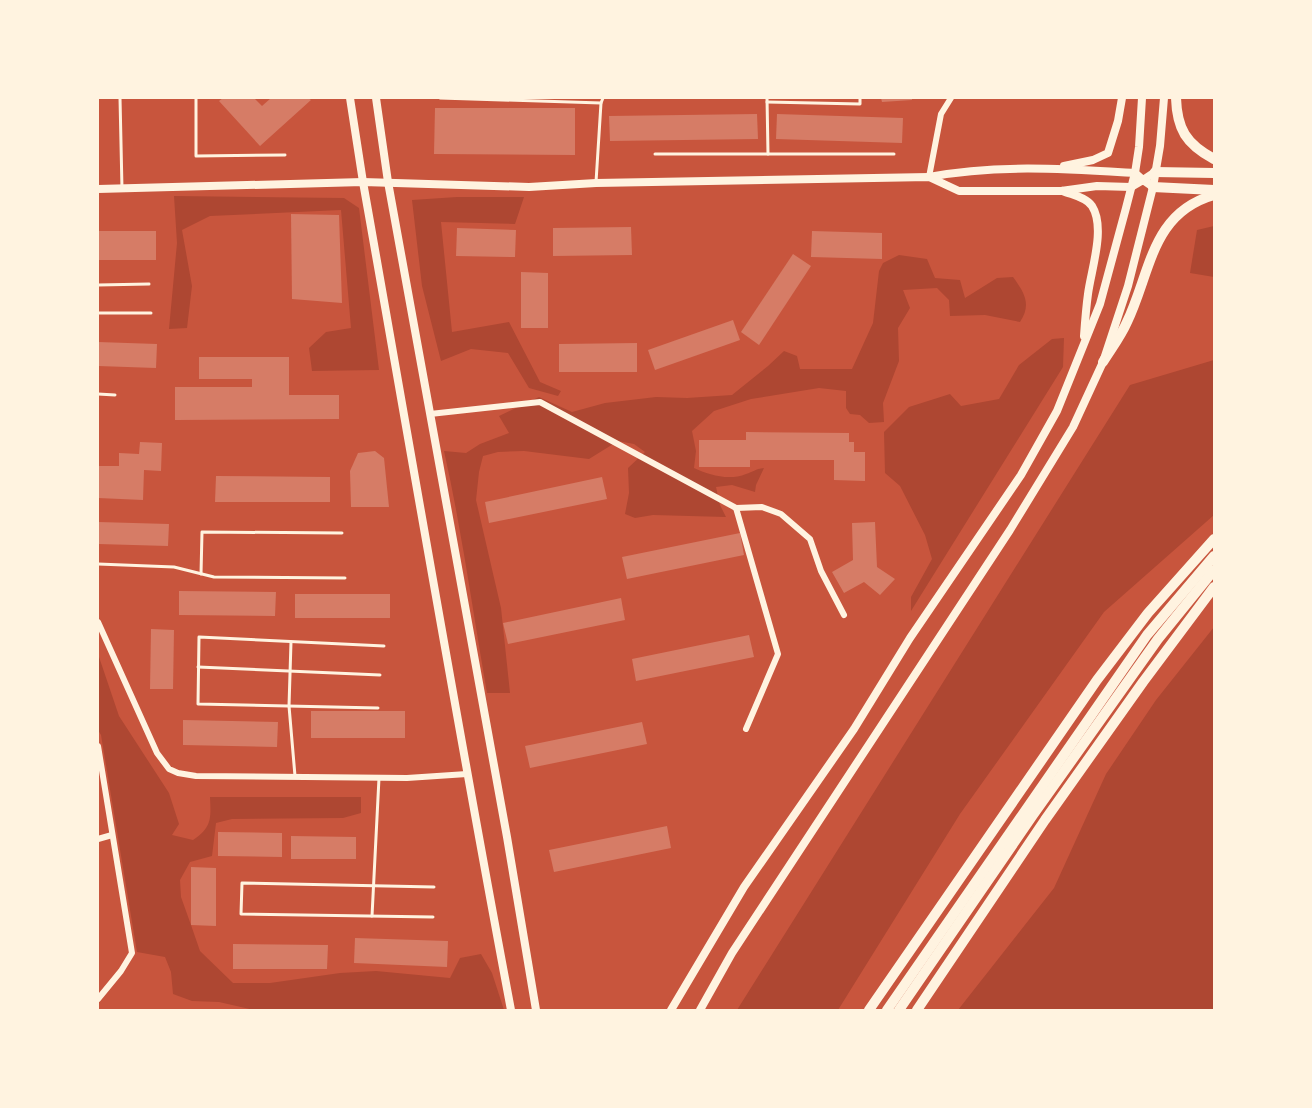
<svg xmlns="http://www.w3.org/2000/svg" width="1312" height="1108" viewBox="0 0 1312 1108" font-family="'Work Sans',sans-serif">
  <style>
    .green { fill: #ae4732 }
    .building { fill: #d67c66 }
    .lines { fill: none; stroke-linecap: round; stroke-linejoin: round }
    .service { stroke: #fff3e0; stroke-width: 3 }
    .minor { stroke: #fff3e0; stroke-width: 6 }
    .tertiary { stroke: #fff3e0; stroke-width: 8 }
    .trunk { stroke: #fff3e0; stroke-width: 10 }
  </style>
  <rect width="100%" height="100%" fill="#c8553d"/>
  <!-- green -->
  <g class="green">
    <polygon points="174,196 344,198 359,208 379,370 312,371 309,348 326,332 351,328 341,210 210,216 182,230 192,286 187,328 169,329 177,243"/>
    <polygon points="457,197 524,197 515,224 441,222 452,332 509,322 540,382 561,391 558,396 529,388 508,353 471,349 441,361 422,286 412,200"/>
    <polygon points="1214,226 1214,277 1190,273 1197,230"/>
    <path d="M 899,255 L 927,259 L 935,278 L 960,280 L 965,298 L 997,278 L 1013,277 C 1024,292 1032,304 1020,322 L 985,315 L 950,316 L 949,300 L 937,288 L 903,290 L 910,308 L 898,328 L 899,361 L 883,403 L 884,422 L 869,423 L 860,415 L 850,414 L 846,408 L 846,391 L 819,388 L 751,399 L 714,411 L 692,431 L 696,451 L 694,468 C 709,475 729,481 746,474 C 753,472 755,469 764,468 L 756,485 L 755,492 L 732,485 L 716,487 L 720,505 L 726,517 L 653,515 L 635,518 L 625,514 L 629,493 L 628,468 L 645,452 L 634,444 L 618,441 L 589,459 L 524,451 L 498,452 L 483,456 L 479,472 L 476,500 L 501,608 L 510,693 L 487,693 C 473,613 462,531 444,451 L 466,453 L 480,444 L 509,433 L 499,416 L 539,397 L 572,412 L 605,403 L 656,397 L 687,398 L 732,395 L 768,366 L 784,351 L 797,356 L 800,369 L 852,369 L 873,323 L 879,271 L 883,263 Z"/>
    <polygon points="1064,338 1063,367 911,611 911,597 932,559 925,535 900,486 885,473 884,432 909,407 950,394 961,406 999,399 1019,365 1052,339"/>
    <polygon points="1214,360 1214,515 1104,612 960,814 838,1010 737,1010 1130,385"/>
    <polygon points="1214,627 1214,1010 958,1010 1054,888 1106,774 1156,700"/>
    <path d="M 98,654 L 119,716 L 169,793 L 179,824 L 172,835 L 193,840 C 212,828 211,818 210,797 L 361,797 L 361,813 L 343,818 L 232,819 L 216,823 L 212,856 L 190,862 L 180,880 L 181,897 L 191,925 L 200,951 L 233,983 L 270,983 L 340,973 L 376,971 L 450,978 L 460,958 L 481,954 L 492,973 L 504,1010 L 254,1010 L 219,1002 L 192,1001 L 173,994 L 171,972 L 165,957 L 137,952 L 101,735 L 98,730 Z"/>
  </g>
  <!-- building -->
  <g class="building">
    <polygon points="223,98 254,98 262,106 271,98 308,98 311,100 260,146 219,101"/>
    <polygon points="881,98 912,98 912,100 882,102"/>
    <polygon points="435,108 575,108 575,155 434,154"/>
    <polygon points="757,114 758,139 610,141 609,116"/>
    <polygon points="777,114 903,118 902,143 776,139"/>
    <polygon points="291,214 339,215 342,303 292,299"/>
    <polygon points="631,227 632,255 553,256 553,228"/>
    <polygon points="457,228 516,230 515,257 456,256"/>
    <rect x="98" y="231" width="58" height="29"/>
    <polygon points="812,231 882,233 882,259 811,257"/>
    <polygon points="793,254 811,266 759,345 741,332"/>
    <polygon points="521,272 548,273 548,328 521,328"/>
    <polygon points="733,320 740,340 655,370 648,350"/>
    <polygon points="98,342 157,344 156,368 98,366"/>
    <polygon points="637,343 637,372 559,372 559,344"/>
    <polygon points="199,357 289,357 289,395 339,395 339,419 175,420 175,387 252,387 252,379 199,379"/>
    <polygon points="746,432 849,433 849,442 854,442 854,452 865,452 865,481 834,480 834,460 750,460 750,467 699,467 699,440 746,440"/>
    <polygon points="140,442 162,443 161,471 144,470 143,500 98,498 98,466 119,466 119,453 139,454"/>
    <polygon points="375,451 384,458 389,507 351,507 350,471 358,453"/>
    <polygon points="216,476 330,477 330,502 215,502"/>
    <polygon points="602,477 607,499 489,523 485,502"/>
    <polygon points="98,522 169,524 168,546 98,544"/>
    <polygon points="875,522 877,567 895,579 880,595 864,582 844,593 832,572 853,560 852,523"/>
    <polygon points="740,533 744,555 627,579 622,557"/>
    <polygon points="179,591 276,592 275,616 179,615"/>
    <rect x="295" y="594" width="95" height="24"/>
    <polygon points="621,598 625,620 508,644 503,623"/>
    <polygon points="151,629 174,630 173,689 150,689"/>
    <polygon points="749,635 754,657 636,681 632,659"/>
    <rect x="311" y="711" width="94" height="27"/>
    <polygon points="183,720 278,722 277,747 183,745"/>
    <polygon points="642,722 647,744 530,768 525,746"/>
    <polygon points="667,826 671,848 554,872 549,850"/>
    <polygon points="218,832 282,833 282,857 218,856"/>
    <polygon points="291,836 356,837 356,859 291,859"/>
    <polygon points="191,867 216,868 216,926 191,925"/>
    <polygon points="355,938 448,941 447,967 354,963"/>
    <polygon points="233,944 328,945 327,969 233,969"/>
  </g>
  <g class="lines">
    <!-- service -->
    <g class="service">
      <polyline points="120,98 122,189"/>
      <polyline points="196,98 196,156 285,155"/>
      <polyline points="440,98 601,103"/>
      <polyline points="767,102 860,104 860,98"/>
      <polyline points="655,154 768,154 767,98"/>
      <polyline points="768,154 894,154"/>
      <polyline points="596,182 601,103 603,98"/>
      <polyline points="98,285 149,284"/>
      <polyline points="98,313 151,313"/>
      <polyline points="98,394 115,395"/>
      <polyline points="98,564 174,567 214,577 345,578"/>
      <polyline points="201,574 202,532 342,533"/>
      <polyline points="291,642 289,706 295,776"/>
      <polyline points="198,667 380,675"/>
      <polyline points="378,708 198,704 199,637 384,646"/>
      <polyline points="372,916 379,778"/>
      <polyline points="433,917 241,914 242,883 434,887"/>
    </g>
    <!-- minor -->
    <g class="minor">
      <polyline points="929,177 941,114 951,98"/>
      <polyline points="430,414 540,402 736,508 778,654 746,729"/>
      <polyline points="736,508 762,507 781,514 810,539 821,571 844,615"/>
      <polyline points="98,622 157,753 169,769 178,773 196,776 407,778 467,774"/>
      <polyline points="98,746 132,953 121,971 98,999"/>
      <polyline points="98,839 112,835"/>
    </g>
    <!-- tertiary -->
    <g class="tertiary">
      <path d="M 350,98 L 363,182 C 412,458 459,735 511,1010"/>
      <polyline points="376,98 388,182 507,837 536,1010"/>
      <polyline points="1064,166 1093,160 1108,153 1118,121 1122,98"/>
      <path d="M 929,177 C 997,164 1067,169 1135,173 L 1143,180 L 1155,172"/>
      <polyline points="98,189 363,182 529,187 596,183 929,177 959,191 1061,191 1097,186 1131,187 1143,180 1153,187"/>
      <path d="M 1063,191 C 1072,195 1086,197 1092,206 C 1106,228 1091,270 1088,294 C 1086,308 1085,322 1084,336"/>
      <polyline points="671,1010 744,887 854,729 910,638 1021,475 1057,411 1100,304 1126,208 1135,173 1139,147 1142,98"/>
      <polyline points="700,1010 732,953 1010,530 1073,427 1103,362 1128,286 1153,187 1160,146 1164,98"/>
    </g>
    <!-- trunk -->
    <g class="trunk">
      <path d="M 1176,98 C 1177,129 1186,144 1214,159"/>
      <polyline points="1155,172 1214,173"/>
      <polyline points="1153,187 1214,190"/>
      <path d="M 1103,362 C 1111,349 1121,336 1127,322 C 1151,272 1151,213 1214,195"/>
      <polyline points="869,1010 1097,680 1148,613 1214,539"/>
      <polyline points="887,1010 1147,635 1214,556"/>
      <polyline points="899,1010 1033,815 1158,639 1214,570"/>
      <polyline points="917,1010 1045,820 1143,682 1214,587"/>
    </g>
  </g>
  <!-- border -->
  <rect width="1312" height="1108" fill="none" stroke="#fff3e0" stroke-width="198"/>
</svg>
